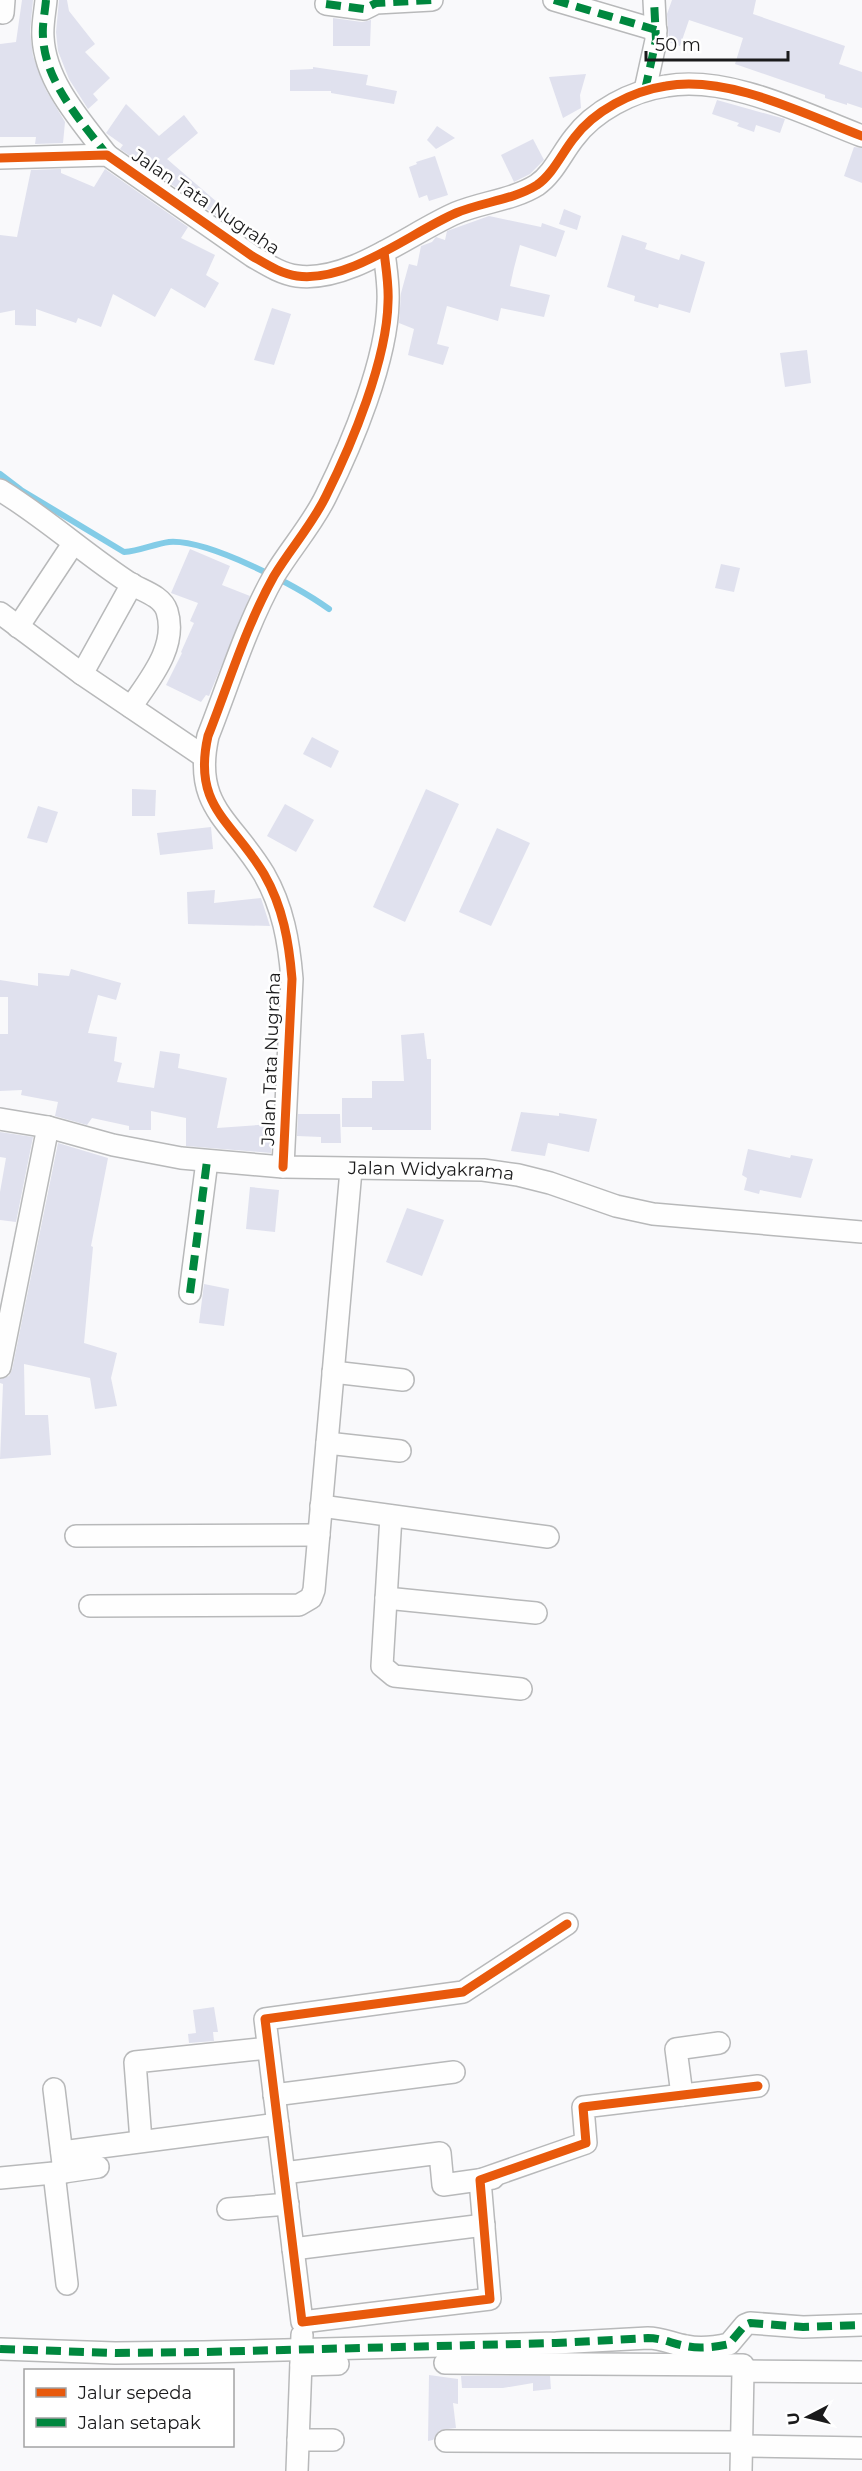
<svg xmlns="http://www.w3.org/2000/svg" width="862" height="2471" viewBox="0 0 862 2471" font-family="Montserrat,sans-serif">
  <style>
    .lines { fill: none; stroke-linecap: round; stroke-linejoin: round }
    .stream { stroke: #83cce7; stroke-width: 6 }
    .building { fill: #e0e1ee }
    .street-casing { stroke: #b8b9ba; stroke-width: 24 }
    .street { stroke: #fefefe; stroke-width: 21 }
    .quiet { stroke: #00873e; stroke-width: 8; stroke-dasharray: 15 8; stroke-linecap: butt }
    .cycleway-casing { stroke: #fff; stroke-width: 13 }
    .cycleway { stroke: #e8590c; stroke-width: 9 }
    .labels { text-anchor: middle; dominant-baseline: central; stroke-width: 5; stroke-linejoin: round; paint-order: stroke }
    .street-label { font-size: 18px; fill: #1a1a1b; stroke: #fff }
  </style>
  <rect width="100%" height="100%" fill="#f9f9fb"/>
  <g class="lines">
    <!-- stream -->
    <path class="stream" d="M 0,474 L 21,490 L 124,552 C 140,551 154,544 169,542 C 208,539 297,586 329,609"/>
  </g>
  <!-- building -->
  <g class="building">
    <polygon points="22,0 33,0 30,32 33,56 46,90 65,122 63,143 35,144 36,137 0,137 0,44 16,42"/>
    <polygon points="59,0 67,0 69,11 95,44 85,52 110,78 93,94 98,100 88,109 69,79 58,51 56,32"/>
    <polygon points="672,0 756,0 753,14 845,46 839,64 862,72 862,108 847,103 847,105 825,98 825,95 735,64 743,38 689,20 680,46 669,42 667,14"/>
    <polygon points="333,18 362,22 371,20 370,46 333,46"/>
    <polygon points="313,67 368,75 366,85 397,91 394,104 331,93 331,91 290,91 290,70 313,69"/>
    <polygon points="586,74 580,95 581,108 563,118 549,77"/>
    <polygon points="717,100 785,119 780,133 756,125 754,132 737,126 739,123 712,114"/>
    <polygon points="126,104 159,136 184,115 198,133 167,159 232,215 226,222 120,149 123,145 106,133"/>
    <polygon points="437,126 455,138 436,149 427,140"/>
    <polygon points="533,139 544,160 530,174 514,182 501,155"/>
    <polygon points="854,147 862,148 862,183 844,176"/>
    <polygon points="435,156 448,195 429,201 427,195 419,198 409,167 417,164 416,162"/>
    <polygon points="61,169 61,173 94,187 105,169 188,227 181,238 215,255 206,275 219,283 205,308 171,288 155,317 113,294 101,327 78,318 76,323 36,309 36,326 15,325 15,310 0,313 0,235 17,237 31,170"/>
    <polygon points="564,209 581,216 577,230 559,224"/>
    <polygon points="489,216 541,227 542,223 565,231 556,257 520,245 514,268 510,286 550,295 544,317 501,308 498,321 447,306 437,344 449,347 443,365 408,355 414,329 399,323 401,293 409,264 417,266 421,246 432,242 436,237 445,240 447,231"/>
    <polygon points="622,235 647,243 645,249 679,260 681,254 705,262 690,313 659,304 658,308 634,301 635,296 607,287"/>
    <polygon points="272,308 291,314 274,365 254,360"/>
    <polygon points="807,350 811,383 785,387 780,353"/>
    <polygon points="190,549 230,566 222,585 250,596 211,691 209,696 206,695 201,702 166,685 182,653 181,652 194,623 190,621 198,603 171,593"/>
    <polygon points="721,564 740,568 734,592 715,588"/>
    <polygon points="312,737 339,751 331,768 303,754"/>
    <polygon points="132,789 156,790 155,816 132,816"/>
    <polygon points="426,789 459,804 405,922 373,907"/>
    <polygon points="285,804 314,820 296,852 267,836"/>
    <polygon points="38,806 58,812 47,843 27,838"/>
    <polygon points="211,827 213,849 160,855 157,833"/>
    <polygon points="497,828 530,843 491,926 459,912"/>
    <polygon points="215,890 214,903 261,898 270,926 188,924 187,892"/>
    <polygon points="71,969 121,983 116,1000 98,995 88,1033 117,1037 114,1061 122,1063 117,1082 154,1088 160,1051 180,1054 178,1068 227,1078 217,1128 272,1124 271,1153 186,1146 186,1118 151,1111 151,1130 129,1130 129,1126 92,1118 87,1125 55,1116 58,1102 21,1095 22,1090 0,1091 0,1034 8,1034 8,997 0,997 0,980 38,986 38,973 69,976"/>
    <polygon points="424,1033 427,1059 431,1059 431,1130 372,1130 372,1127 342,1127 342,1098 372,1098 372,1081 404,1081 401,1035"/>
    <polygon points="521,1112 559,1116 559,1113 597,1119 589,1152 548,1143 545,1156 511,1151"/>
    <polygon points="298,1114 340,1114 341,1143 321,1143 321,1137 297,1136"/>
    <polygon points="0,1132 33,1137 16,1222 0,1220 0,1192 6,1158 0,1157"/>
    <polygon points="58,1143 108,1158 91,1246 93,1247 84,1343 117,1353 111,1378 117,1406 95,1409 90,1378 24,1364 25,1415 48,1415 51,1455 0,1459 3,1384 0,1383 0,1379 9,1376 12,1370"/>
    <polygon points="748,1149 790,1158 791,1155 813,1159 801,1198 760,1190 759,1194 744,1190 747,1178 742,1175"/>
    <polygon points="250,1187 279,1190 275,1232 246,1229"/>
    <polygon points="407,1208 444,1220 422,1276 386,1262"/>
    <polygon points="204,1284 229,1289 224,1326 199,1323"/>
    <polygon points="214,2007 218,2032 213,2032 214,2041 189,2043 188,2034 196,2033 193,2010"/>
    <polygon points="429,2375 458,2379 458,2404 453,2403 456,2428 440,2430 433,2440 428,2441"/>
    <polygon points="461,2376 550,2376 551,2389 533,2391 533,2383 503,2388 462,2388"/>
  </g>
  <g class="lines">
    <defs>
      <g id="street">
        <path d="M 46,0 C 45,12 42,25 43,37 C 45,82 81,121 107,155"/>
        <polyline points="554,0 656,30"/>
        <polyline points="326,4 364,9 376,3 432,0"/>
        <polyline points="3,13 4,0"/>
        <polyline points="645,90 656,40 654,0"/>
        <path d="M 0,158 L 107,155 L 252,256 C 266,264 281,274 297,276 C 349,283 410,233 456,213 C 482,202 513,200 537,185 C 553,174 562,153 574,138 C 594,111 632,91 666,86 C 729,75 804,114 862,136"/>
        <path d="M 0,490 C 46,518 86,555 131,584 C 143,591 162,596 167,611 C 178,647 149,680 131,707"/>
        <polyline points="0,613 82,674 203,756"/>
        <polyline points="18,627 73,544"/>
        <polyline points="82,674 132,584"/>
        <path id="s1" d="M 0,1119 L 48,1127 L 113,1145 L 181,1158 L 283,1167 L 483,1170 L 518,1175 L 550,1183 L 616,1206 L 653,1214 L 862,1232"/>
        <path d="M 283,1167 L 292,979 C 289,942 283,907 264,874 C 232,820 192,807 208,736 C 229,683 246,626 274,576 C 290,549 312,525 326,496 C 352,444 387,360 388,302 C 389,285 386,269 384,252"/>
        <polyline points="190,1293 207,1161"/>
        <polyline points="0,1367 48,1127"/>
        <polyline points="333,1372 403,1380"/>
        <polyline points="327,1443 400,1451"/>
        <polyline points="321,1506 548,1537"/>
        <polyline points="391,1516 382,1666 394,1676 521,1689"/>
        <polyline points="76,1536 319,1535"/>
        <polyline points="386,1598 536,1613"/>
        <polyline points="90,1606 299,1605 311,1598 314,1590 351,1170"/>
        <polyline points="567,1924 463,1992 265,2019 302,2322 490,2299 480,2180 586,2143 583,2107 758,2086"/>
        <polyline points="274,2095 454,2072"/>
        <polyline points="682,2095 676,2049 719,2043"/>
        <polyline points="141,2141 135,2062 268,2048"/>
        <polyline points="62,2152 278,2124"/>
        <polyline points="64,2172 98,2167"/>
        <polyline points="54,2173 67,2284"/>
        <polyline points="284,2173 440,2153 443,2185 493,2178"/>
        <polyline points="0,2178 64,2172 54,2089"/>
        <polyline points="228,2209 288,2204"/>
        <polyline points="293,2249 484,2225"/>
        <path d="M 0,2349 L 115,2353 L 204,2352 L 556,2343 L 648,2338 C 662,2338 673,2344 686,2346 C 699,2349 716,2347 729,2344 L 745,2325 L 750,2323 L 803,2327 L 862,2325"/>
        <polyline points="445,2363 743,2365 743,2371"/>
        <polyline points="301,2365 338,2364"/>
        <polyline points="298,2440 333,2440"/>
        <polyline points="446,2441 742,2442"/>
        <polyline points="742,2446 862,2448"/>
        <polyline points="297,2471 302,2335"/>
        <polyline points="741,2471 743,2371 862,2372"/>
      </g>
    </defs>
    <!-- street casing -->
    <use href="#street" class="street-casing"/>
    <!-- street -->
    <use href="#street" class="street"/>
    <!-- quiet -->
    <g class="quiet">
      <path d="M 46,0 C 45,12 42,25 43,37 C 45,82 81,121 107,155"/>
      <polyline points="554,0 656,30"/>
      <polyline points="326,4 364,9 376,3 432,0"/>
      <polyline points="645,90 656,40 654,0"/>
      <polyline points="190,1293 207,1161"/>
      <path d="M 0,2349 L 115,2353 L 204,2352 L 556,2343 L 648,2338 C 662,2338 673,2344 686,2346 C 699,2349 716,2347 729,2344 L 745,2325 L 750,2323 L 803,2327 L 862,2325"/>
    </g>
    <defs>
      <g id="cycleway">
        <path d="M 0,158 L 107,155 L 252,256 C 266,264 281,274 297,276 C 349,283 410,233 456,213 C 482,202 513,200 537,185 C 553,174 562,153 574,138 C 594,111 632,91 666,86 C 729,75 804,114 862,136"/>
        <path d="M 283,1167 L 292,979 C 289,942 283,907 264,874 C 232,820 192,807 208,736 C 229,683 246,626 274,576 C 290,549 312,525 326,496 C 352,444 387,360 388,302 C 389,285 386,269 384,252"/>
        <polyline points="567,1924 463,1992 265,2019 302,2322 490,2299 480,2180 586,2143 583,2107 758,2086"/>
      </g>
    </defs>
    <!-- cycleway casing -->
    <use href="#cycleway" class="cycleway-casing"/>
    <!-- cycleway -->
    <use href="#cycleway" class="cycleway"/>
  </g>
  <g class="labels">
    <!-- street labels -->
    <g class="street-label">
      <text transform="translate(206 202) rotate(34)">Jalan Tata Nugraha</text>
      <text transform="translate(271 1059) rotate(-88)">Jalan Tata Nugraha</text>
      <text stroke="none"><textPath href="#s1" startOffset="436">Jalan Widyakrama</textPath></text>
    </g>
  </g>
  <!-- legend -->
  <rect x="24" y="2369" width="210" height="78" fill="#ffffff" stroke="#a3a3a4" stroke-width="1.5"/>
  <rect x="36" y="2388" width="30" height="9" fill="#e8590c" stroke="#a3a3a4" stroke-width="1.5"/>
  <text x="78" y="2399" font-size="18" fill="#1a1a1b">Jalur sepeda</text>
  <rect x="36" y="2418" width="30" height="9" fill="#00873e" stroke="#a3a3a4" stroke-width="1.5"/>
  <text x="78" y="2429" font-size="18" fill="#1a1a1b">Jalan setapak</text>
  <!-- north arrow -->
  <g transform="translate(808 2417) rotate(263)" stroke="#ffffff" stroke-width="4.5" paint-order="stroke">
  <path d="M0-4.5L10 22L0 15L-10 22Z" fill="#1a1a1b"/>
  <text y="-9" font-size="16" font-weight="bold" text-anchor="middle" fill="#1a1a1b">U</text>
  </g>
  <!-- scale -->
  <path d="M646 51v9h142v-9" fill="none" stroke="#1a1a1b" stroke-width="3"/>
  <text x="655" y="51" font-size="18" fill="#1a1a1b" stroke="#ffffff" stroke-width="4.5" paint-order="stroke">50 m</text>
</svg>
